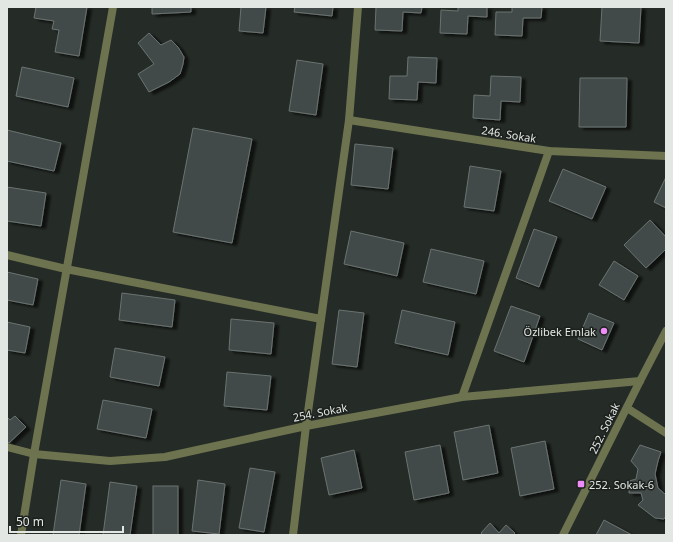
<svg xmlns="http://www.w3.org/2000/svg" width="673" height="542" viewBox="0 0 673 542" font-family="'Noto Sans',sans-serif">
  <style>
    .building { fill: #424a49; stroke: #6a7371; filter: url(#shadow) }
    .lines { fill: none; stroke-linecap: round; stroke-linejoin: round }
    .minor { stroke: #6d724f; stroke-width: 8 }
    .poi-dot { fill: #ee8cf8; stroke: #1c211d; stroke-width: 1.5 }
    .labels { text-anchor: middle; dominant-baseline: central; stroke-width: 3; stroke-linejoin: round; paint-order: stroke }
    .street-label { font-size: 11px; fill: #e3e7e4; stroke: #1c211d }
    .poi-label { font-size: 11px; fill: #e3e7e4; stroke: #1c211d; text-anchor: end }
  </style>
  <defs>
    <filter id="shadow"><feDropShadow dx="4.5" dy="2.5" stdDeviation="1" flood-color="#0009"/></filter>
  </defs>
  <rect width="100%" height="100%" fill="#252b26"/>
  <!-- building -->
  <g class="building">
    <polygon points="36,7 87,7 79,56 55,52 59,30 52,29 54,21 34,18"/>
    <polygon points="152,7 191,7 191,12 152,14"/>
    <polygon points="241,7 266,7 263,33 239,31"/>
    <polygon points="295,7 333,7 332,16 294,12"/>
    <polygon points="376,7 422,7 421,13 403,12 402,31 375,30"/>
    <polygon points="458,7 487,7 487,17 468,16 467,34 440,33 441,10 458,11"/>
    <polygon points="512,7 542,7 541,18 523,18 522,36 495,35 496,12 512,12"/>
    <polygon points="602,7 641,7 639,43 600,41"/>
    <polygon points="149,33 161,45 171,40 178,47 184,57 183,64 180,74 169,82 149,92 138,74 154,64 138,43"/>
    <polygon points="408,57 437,58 436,83 418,82 417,100 389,99 390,76 407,76"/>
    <polygon points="297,60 323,64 316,115 289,111"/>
    <polygon points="22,67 74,78 68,107 16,96"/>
    <polygon points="491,76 521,77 520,102 501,101 500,120 473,118 474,95 490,96"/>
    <polygon points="580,78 627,78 626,127 579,127"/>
    <polygon points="193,128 252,139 232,243 173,232"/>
    <polygon points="7,130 61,143 54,171 7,161"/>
    <polygon points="355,144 393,148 388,189 351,185"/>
    <polygon points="470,166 501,171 494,211 464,207"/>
    <polygon points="563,169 606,187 592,219 549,201"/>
    <polygon points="666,177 666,208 654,202"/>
    <polygon points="7,187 46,193 41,226 7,221"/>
    <polygon points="650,220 666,237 666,249 646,268 624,245"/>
    <polygon points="534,229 557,237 539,287 516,278"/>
    <polygon points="351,231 404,243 397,276 344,264"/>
    <polygon points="431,249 484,261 476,294 423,282"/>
    <polygon points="614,261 638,276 624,300 599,285"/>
    <polygon points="7,272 38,279 33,305 7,300"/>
    <polygon points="122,293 175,300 172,327 119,320"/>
    <polygon points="511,306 540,316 524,362 494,351"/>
    <polygon points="339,310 364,313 357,367 332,364"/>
    <polygon points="402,310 455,322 448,355 395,343"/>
    <polygon points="589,313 614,323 602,350 578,339"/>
    <polygon points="231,319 274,323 271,354 229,350"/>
    <polygon points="7,322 30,327 25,353 7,350"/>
    <polygon points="115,348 165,357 159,386 110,377"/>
    <polygon points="227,372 271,376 267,410 224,406"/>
    <polygon points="103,400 152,409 146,438 97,429"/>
    <polygon points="15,416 26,427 9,443 7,441 7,417 10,420"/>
    <polygon points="489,425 498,473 463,480 454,432"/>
    <polygon points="545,441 554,489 520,496 511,448"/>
    <polygon points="440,445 449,493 414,500 405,452"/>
    <polygon points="640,445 661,452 658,461 655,474 658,488 666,495 666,516 664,519 655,518 638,505 643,500 641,493 629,493 629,481 636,479 638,469 631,461"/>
    <polygon points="354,450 362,488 329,495 321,458"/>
    <polygon points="250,468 275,472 264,532 239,528"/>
    <polygon points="61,480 86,484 79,535 53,535"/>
    <polygon points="198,480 225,484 219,534 192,531"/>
    <polygon points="110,482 137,486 130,535 103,535"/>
    <rect x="153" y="486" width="25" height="49"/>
    <polygon points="604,520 632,535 596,535"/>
    <polygon points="490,523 499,533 506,525 515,533 513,535 483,535 481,533"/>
  </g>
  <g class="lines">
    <!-- minor -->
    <g class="minor">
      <polyline points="349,120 549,151 666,156"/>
      <polyline points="7,255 66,269 321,319"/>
      <polyline points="462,397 549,151"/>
      <polyline points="627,408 666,433"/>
      <polyline points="7,447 34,454 110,461 165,457 306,426 462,397 640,381"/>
      <polyline points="21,535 34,454 113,7"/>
      <polyline points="293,535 306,426 349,120 358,7"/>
      <polyline points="563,535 640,381 666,331"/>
    </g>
  </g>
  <!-- markers -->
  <g class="poi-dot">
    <circle cx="604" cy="331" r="4"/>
    <rect x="577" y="480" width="8" height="8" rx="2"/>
  </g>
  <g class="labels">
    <!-- street labels -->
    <g class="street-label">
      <text transform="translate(509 134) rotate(9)">246. Sokak</text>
      <text transform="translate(320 412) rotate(-11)">254. Sokak</text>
      <text transform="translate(604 428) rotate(-64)">252. Sokak</text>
    </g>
    <!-- poi labels -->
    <g class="poi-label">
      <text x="596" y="331">Özlibek Emlak</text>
      <text x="589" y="484" text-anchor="start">252. Sokak-6</text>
    </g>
  </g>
  <!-- border -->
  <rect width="673" height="542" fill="none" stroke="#e3e7e4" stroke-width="16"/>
  <!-- scale -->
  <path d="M10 526v6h113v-6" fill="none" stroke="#e3e7e4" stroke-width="2"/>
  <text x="16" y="526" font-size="12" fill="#e3e7e4" stroke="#1c211d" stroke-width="3" paint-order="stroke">50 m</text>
</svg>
